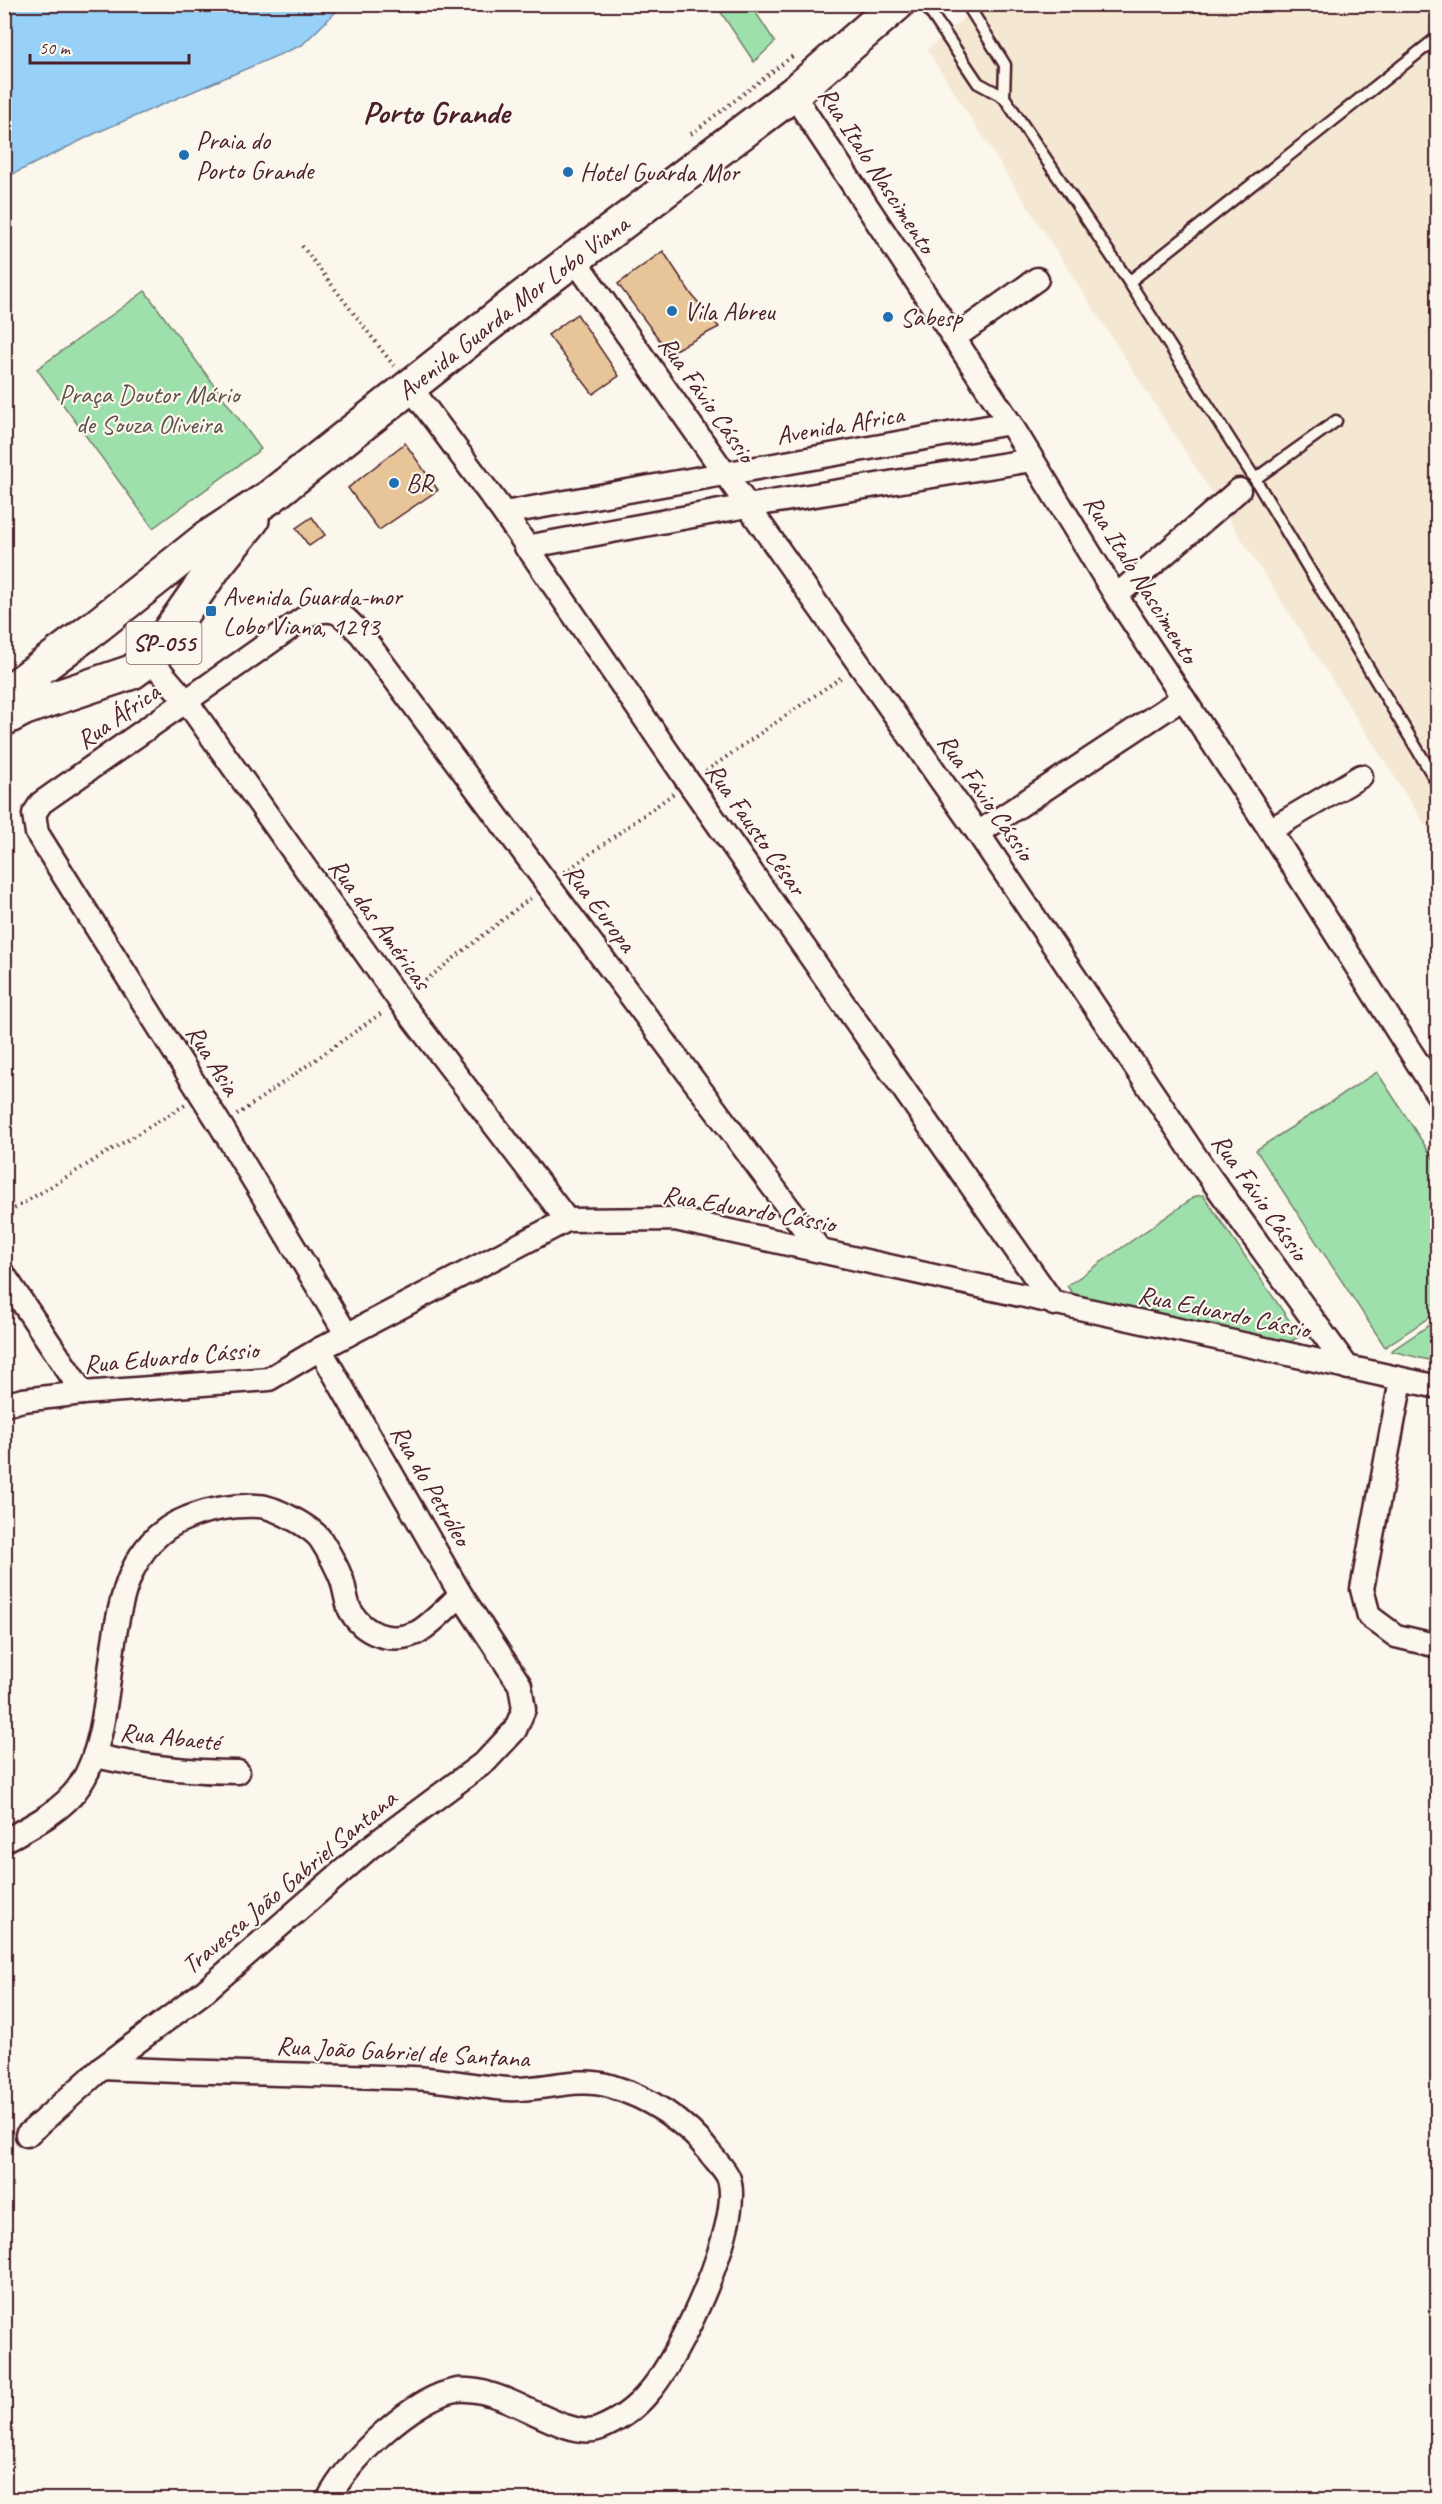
<svg xmlns="http://www.w3.org/2000/svg" width="1442" height="2504" viewBox="0 0 1442 2504" font-family="Caveat,sans-serif">
  <style>
    .built { fill: #f5e8d3 }
    .green { fill: #9ee0ab; stroke: #74806b; stroke-width: 1.5 }
    .water { fill: #97d1f7; stroke: #788aa5; stroke-width: 1.5 }
    .building { fill: #e8c599; stroke: #4a1f2b; stroke-width: 1.5 }
    .lines { fill: none; stroke-linecap: round; stroke-linejoin: round }
    .service-casing { stroke: #4a1f2b; stroke-width: 15 }
    .minor-casing { stroke: #4a1f2b; stroke-width: 27 }
    .primary-casing { stroke: #4a1f2b; stroke-width: 38 }
    .path { stroke: #4a1f2b; stroke-width: 4; stroke-dasharray: 1.5 4.5; stroke-linecap: butt }
    .service { stroke: #fbf7ec; stroke-width: 10 }
    .minor { stroke: #fbf7ec; stroke-width: 22 }
    .primary { stroke: #fbf7ec; stroke-width: 33 }
    .poi-dot { fill: #1f6fb2; stroke: #fbf7ec; stroke-width: 2 }
    .labels { text-anchor: middle; dominant-baseline: central; stroke-width: 4.5; stroke-linejoin: round; paint-order: stroke }
    .shield { fill: #fbf7ec; stroke: #7f6065; stroke-width: 1.5 }
    .shield-label { font-size: 24px; font-weight: bold; fill: #4a1f2b }
    .poi-label { font-size: 26px; fill: #4a1f2b; stroke: #fbf7ec; text-anchor: start }
    .street-label { font-size: 26px; fill: #4a1f2b; stroke: #fbf7ec }
    .park-label { font-size: 26px; fill: #5f4f4b; stroke: #fbf7ec }
    .district-label { font-size: 32px; font-weight: bold; fill: #4a1f2b; stroke: #fbf7ec }
  </style>
  <rect width="100%" height="100%" fill="#fbf7ec"/>
  <filter id="ink" filterUnits="userSpaceOnUse"><feTurbulence type="fractalNoise" baseFrequency=".0167" numOctaves="2"/><feDisplacementMap in="SourceGraphic" scale="12" xChannelSelector="R" yChannelSelector="G"/><feConvolveMatrix kernelMatrix="1 2 1 2 8 2 1 2 1" color-interpolation-filters="sRGB"/></filter>
  <g filter="url(#ink)">
    <!-- built -->
    <polygon class="built" points="1137,4 1437,5 1437,843 927,50 980,5"/>
    <!-- green -->
    <g class="green">
      <polygon points="716,5 751,5 775,42 754,62"/>
      <polygon points="145,291 261,449 153,528 37,369"/>
      <polygon points="1377,1072 1437,1164 1437,1312 1385,1347 1256,1150"/>
      <polygon points="1203,1195 1300,1336 1285,1345 1073,1294 1067,1286 1196,1196"/>
      <polygon points="1437,1320 1437,1362 1391,1351"/>
    </g>
    <!-- water -->
    <polygon class="water" points="5,4 343,4 343,5 302,45 98,132 5,178"/>
    <!-- building -->
    <g class="building">
      <polygon points="663,251 692,295 719,327 669,353 618,284"/>
      <polygon points="577,314 619,376 593,394 548,335"/>
      <polygon points="405,443 438,490 379,530 348,488"/>
      <polygon points="312,517 325,535 309,546 296,528"/>
    </g>
    <g class="lines">
      <defs>
        <g id="service">
          <polyline points="925,4 978,83 1004,97 1005,65 967,4"/>
          <polyline points="1004,97 1129,282 1255,479 1438,784"/>
          <polyline points="1129,282 1438,37"/>
          <polyline points="1255,479 1336,421"/>
        </g>
        <g id="minor">
          <polyline points="793,94 1010,423 1116,596 1270,830 1438,1095"/>
          <polyline points="574,259 978,833 1204,1169 1348,1368"/>
          <polyline points="954,338 1037,279"/>
          <polyline points="411,388 504,513 689,783 1054,1304"/>
          <polyline points="504,513 1010,423"/>
          <polyline points="526,547 747,506 1032,460"/>
          <polyline points="1116,596 1239,490"/>
          <polyline points="150,659 187,702 399,1000 567,1220"/>
          <polyline points="1270,830 1361,776"/>
          <polyline points="978,833 1183,698"/>
          <polyline points="4,1275 83,1393"/>
          <path d="M 347,1335 L 221,1126 L 37,833 L 34,814 L 41,803 L 310,614 C 337,605 342,615 361,634 L 820,1250"/>
          <polyline points="1401,1380 1362,1589 1369,1616 1396,1636 1438,1646"/>
          <polyline points="4,1405 23,1400 83,1393 269,1379 320,1349 567,1220 675,1219 1438,1387"/>
          <path d="M 96,1756 C 144,1767 189,1772 238,1772"/>
          <path d="M 4,1841 C 30,1827 64,1810 80,1785 C 129,1712 87,1556 187,1518 C 208,1509 235,1505 258,1506 C 273,1506 312,1527 321,1540 C 328,1551 337,1567 342,1580 C 345,1590 346,1601 350,1610 C 363,1634 390,1644 416,1633 C 429,1627 449,1605 461,1595"/>
          <path d="M 102,2068 C 205,2073 309,2074 412,2078 C 444,2079 476,2087 508,2089 C 541,2091 577,2076 610,2086 C 648,2097 686,2121 710,2153 C 715,2160 726,2170 729,2179 C 743,2223 679,2358 649,2392 C 634,2410 619,2421 598,2429 C 571,2439 518,2400 489,2394 C 481,2391 466,2389 457,2390 C 413,2397 347,2461 328,2500"/>
          <polyline points="27,2135 102,2068 205,1991 369,1848 486,1761 515,1730 524,1709 520,1685 461,1595 320,1349"/>
        </g>
        <g id="primary">
          <path id="s1" d="M 4,695 L 98,625 L 207,538 L 270,497 L 522,298 L 793,94 L 897,4"/>
          <polyline points="4,719 25,708 132,672 150,659 216,565 252,520"/>
        </g>
      </defs>
      <!-- service casing -->
      <use href="#service" class="service-casing"/>
      <!-- minor casing -->
      <use href="#minor" class="minor-casing"/>
      <!-- primary casing -->
      <use href="#primary" class="primary-casing"/>
      <!-- path -->
      <g class="path">
        <polyline points="691,134 794,55"/>
        <polyline points="302,246 394,366"/>
        <polyline points="706,771 843,676"/>
        <polyline points="565,872 673,794"/>
        <polyline points="416,988 533,896"/>
        <polyline points="237,1115 383,1012"/>
        <polyline points="4,1215 185,1105"/>
      </g>
      <!-- service -->
      <use href="#service" class="service"/>
      <!-- minor -->
      <use href="#minor" class="minor"/>
      <!-- primary -->
      <use href="#primary" class="primary"/>
    </g>
  </g>
  <!-- markers -->
  <g class="poi-dot">
    <circle cx="184" cy="155" r="6"/>
    <circle cx="568" cy="172" r="6"/>
    <circle cx="672" cy="311" r="6"/>
    <circle cx="888" cy="317" r="6"/>
    <circle cx="394" cy="483" r="6"/>
    <rect x="205" y="605" width="12" height="12" rx="3"/>
  </g>
  <g class="labels">
    <!-- shield labels -->
    <rect class="shield" x="126.5" y="622" width="75" height="42" rx="4.5"/>
    <g class="shield-label">
      <text x="164" y="643">SP-055</text>
    </g>
    <!-- poi labels -->
    <g class="poi-label">
      <text x="196" y="140">Praia do<tspan x="196" dy="30">Porto Grande</tspan></text>
      <text x="580" y="172">Hotel Guarda Mor</text>
      <text x="684" y="311">Vila Abreu</text>
      <text x="900" y="317">Sabesp</text>
      <text x="406" y="483">BR</text>
      <text x="223" y="596">Avenida Guarda-mor<tspan x="223" dy="30">Lobo Viana, 1293</tspan></text>
    </g>
    <!-- street labels -->
    <g class="street-label">
      <text transform="translate(877 170) rotate(57)">Rua Italo Nascimento</text>
      <text stroke="none"><textPath href="#s1" startOffset="640">Avenida Guarda Mor Lobo Viana</textPath></text>
      <text transform="translate(707 399) rotate(55)">Rua Fávio Cássio</text>
      <text transform="translate(840 425) rotate(-10)">Avenida Africa</text>
      <text transform="translate(1141 579) rotate(58)">Rua Italo Nascimento</text>
      <text transform="translate(118 716) rotate(-35)">Rua África</text>
      <text transform="translate(986 797) rotate(55)">Rua Fávio Cássio</text>
      <text transform="translate(756 829) rotate(55)">Rua Fausto César</text>
      <text transform="translate(600 908) rotate(53)">Rua Europa</text>
      <text transform="translate(380 924) rotate(54)">Rua das Américas</text>
      <text transform="translate(213 1060) rotate(58)">Rua Asia</text>
      <text transform="translate(1260 1197) rotate(55)">Rua Fávio Cássio</text>
      <text transform="translate(749 1209) rotate(10)">Rua Eduardo Cássio</text>
      <text transform="translate(1224 1312) rotate(12)">Rua Eduardo Cássio</text>
      <text transform="translate(171 1357) rotate(-5)">Rua Eduardo Cássio</text>
      <text transform="translate(431 1485) rotate(60)">Rua do Petróleo</text>
      <text transform="translate(170 1737) rotate(6)">Rua Abaeté</text>
      <text transform="translate(289 1882) rotate(-40)">Travessa João Gabriel Santana</text>
      <text transform="translate(403 2052) rotate(3)">Rua João Gabriel de Santana</text>
    </g>
    <!-- park labels -->
    <g class="park-label">
      <text x="149" y="394">Praça Doutor Mário<tspan x="149" dy="30">de Souza Oliveira</tspan></text>
    </g>
    <!-- district labels -->
    <g class="district-label">
      <text x="436" y="112">Porto Grande</text>
    </g>
  </g>
  <!-- margin -->
  <rect width="1442" height="2504" fill="none" stroke="#fbf7ec" stroke-width="24"/>
  <rect x="12" y="12" width="1418" height="2480" fill="none" stroke="#4a1f2b" stroke-width="2" filter="url(#ink)"/>
  <!-- scale -->
  <path d="M30 54v9h159v-9" fill="none" stroke="#4a1f2b" stroke-width="3"/>
  <text x="39" y="54" font-size="18" fill="#4a1f2b" stroke="#fbf7ec" stroke-width="4.5" paint-order="stroke">50 m</text>
</svg>
